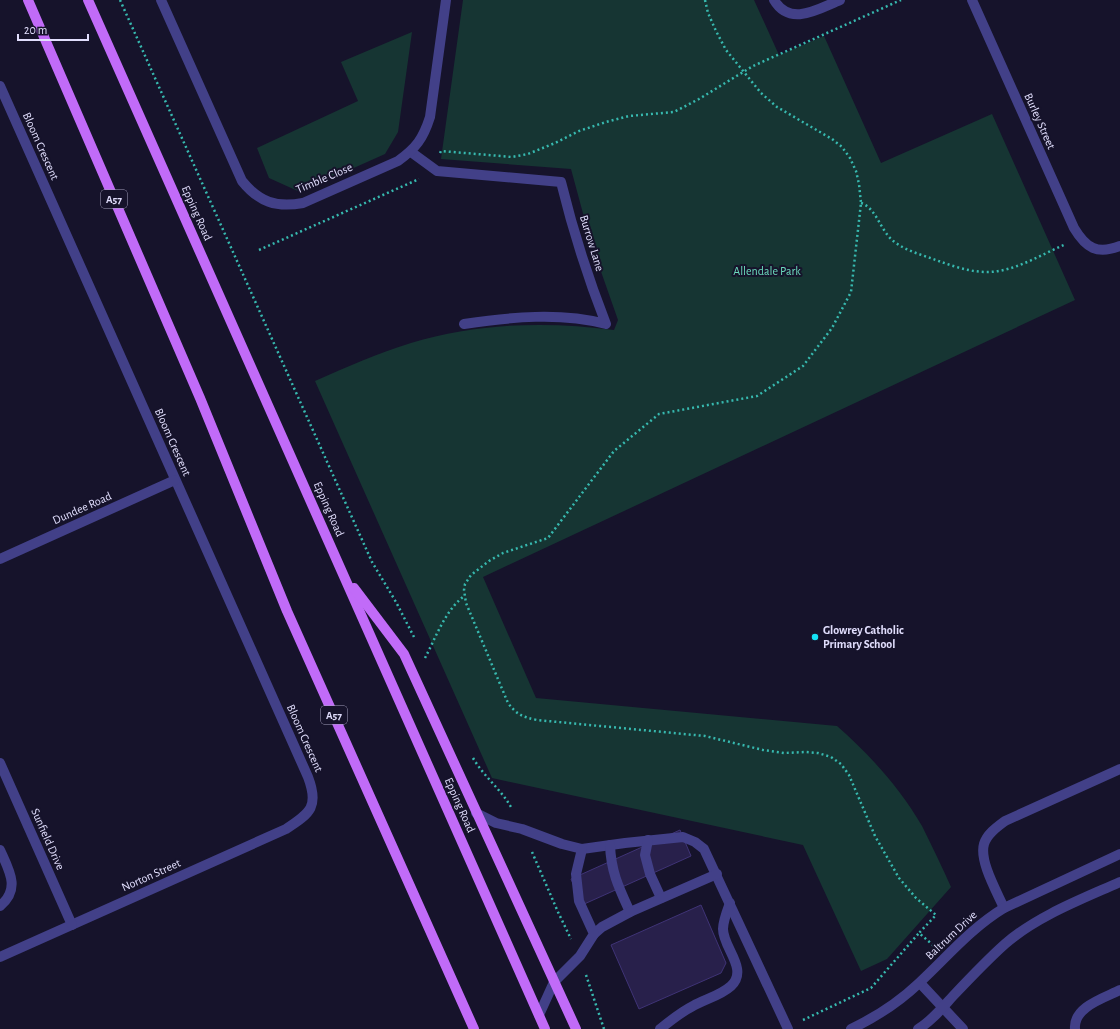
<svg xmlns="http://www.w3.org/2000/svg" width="1120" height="1029" viewBox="0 0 1120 1029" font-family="'Alegreya Sans',sans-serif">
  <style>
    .green { fill: #163533 }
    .building { fill: #28204b; stroke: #3f3376 }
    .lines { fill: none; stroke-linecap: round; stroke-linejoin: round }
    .path { stroke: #37b9af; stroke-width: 2.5; stroke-dasharray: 2 3; stroke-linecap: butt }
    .service { stroke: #424088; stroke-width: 10 }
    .minor { stroke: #424088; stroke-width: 10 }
    .tertiary { stroke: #424088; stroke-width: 10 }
    .primary { stroke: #c16bf8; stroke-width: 10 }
    .poi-dot { fill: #14e1f4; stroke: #16132b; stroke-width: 1.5 }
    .labels { text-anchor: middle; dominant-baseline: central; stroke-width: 4; stroke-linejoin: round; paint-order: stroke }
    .shield { fill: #16132b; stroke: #a4a1be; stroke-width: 1 }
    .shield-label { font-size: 11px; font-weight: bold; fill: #e1defd }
    .street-label { font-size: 12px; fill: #e1defd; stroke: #16132b }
    .park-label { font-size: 12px; fill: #6cdcbe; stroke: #16132b }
    .poi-label { font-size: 12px; font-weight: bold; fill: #e1defd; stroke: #16132b; text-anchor: start }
  </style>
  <rect width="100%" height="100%" fill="#16132b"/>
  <!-- green -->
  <g class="green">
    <path d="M 463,0 L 754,0 L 779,55 L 824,36 L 881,163 L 992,114 L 1075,300 L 483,577 L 536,698 L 837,726 C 870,755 900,788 922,826 C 932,846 942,867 951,887 L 887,959 L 861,971 L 803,845 L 492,778 L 315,381 C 347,367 378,353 411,343 C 477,323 547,321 614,330 L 618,320 L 591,243 L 571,169 L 441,159 Z"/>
    <polygon points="412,32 398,132 385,154 300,192 269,178 257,148 358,101 341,62"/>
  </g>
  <!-- building -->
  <g class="building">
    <polygon points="680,830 691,856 582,905 571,879"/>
    <polygon points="701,905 726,963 721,973 639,1009 611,945"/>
  </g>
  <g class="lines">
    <!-- path -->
    <g class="path">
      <polyline points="120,0 372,562 396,602 414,637"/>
      <path d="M 705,0 L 708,13 L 716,31 L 726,50 L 761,93 L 777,107 L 832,139 L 842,147 L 850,158 L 856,171 L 859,184 L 861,203 L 851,292 L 832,328 L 803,366 L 757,396 L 659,414 L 614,451 L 548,538 L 503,553 L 489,561 L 471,575 L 465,584 L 464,590 L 466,603 L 508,703 C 517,715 523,717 537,720 L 705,736 L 763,750 L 784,753 L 806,752 L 818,753 L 831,757 L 841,764 L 849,775 L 875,836 L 899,878 L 916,898 L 936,915 L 919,933 L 934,946"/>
      <polyline points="440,153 441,151 512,157 528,154 555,143 579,131 606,122 629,116 674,112 699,99 753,66 901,0"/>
      <path d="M 861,203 C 876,208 880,229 892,240 C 904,250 919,254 933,259 C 950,265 968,272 987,272 C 1014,272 1040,255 1064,245"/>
      <polyline points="259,250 419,179"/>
      <path d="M 425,658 C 436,637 445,611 464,596"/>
      <path d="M 473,758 C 484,777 502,790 512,809"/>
      <polyline points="532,852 558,912 571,939"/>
      <polyline points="586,975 604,1029"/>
      <polyline points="803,1020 871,988 919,933"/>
    </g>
    <!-- service -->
    <g class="service">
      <path d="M 411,152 L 437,171 L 561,182 C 573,231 588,278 606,324 C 560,312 511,317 464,324"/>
      <polyline points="476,813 496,823 522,829 562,844 582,849 625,843 683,837 695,842 704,849 788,1029"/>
      <polyline points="648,840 645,855 650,874 661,898"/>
      <path d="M 610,845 C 611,872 619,888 630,912"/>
      <path d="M 0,850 C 9,870 21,889 0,906"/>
      <path d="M 1004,908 C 997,892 979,861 984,844 C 987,834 997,827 1005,821 L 1120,769"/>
      <polyline points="594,934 602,927 630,912 717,874"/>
      <polyline points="539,1015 554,982 580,956 594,934 579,901 576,874 582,849"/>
      <path d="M 660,1029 C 670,1021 681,1012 693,1006 C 705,999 720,996 731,986 C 749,969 723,948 723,929 C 723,921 727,911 730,903"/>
    </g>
    <!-- minor -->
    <g class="minor">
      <path d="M 161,0 L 242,181 C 259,202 276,208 303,203 L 398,161 C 416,148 423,139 430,117 L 446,0"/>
      <path d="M 774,0 C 790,27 818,9 840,0"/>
      <path d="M 972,0 L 1074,228 C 1086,248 1097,255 1120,246"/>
      <path d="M 0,86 L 308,777 C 319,806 311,813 286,829 L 0,957"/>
      <polyline points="0,559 175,480"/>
      <polyline points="0,763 72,925"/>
      <polyline points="920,983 963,1029"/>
      <path d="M 1075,1029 C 1073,1007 1104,998 1120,990"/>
    </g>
    <!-- tertiary -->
    <g class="tertiary">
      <path d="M 851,1029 C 876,1017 899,1002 919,983 C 947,957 971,928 1004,908 L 1120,854"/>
      <path d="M 918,1029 C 932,1021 943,1007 953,996 C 970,978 987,960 1005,944 C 1037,916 1082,899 1120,882"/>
    </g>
    <!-- primary -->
    <g class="primary">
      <polyline points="28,0 200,398 287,611 474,1029"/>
      <polyline points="88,0 545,1029"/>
      <polyline points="354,588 404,654 576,1029"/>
    </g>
  </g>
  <!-- markers -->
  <circle class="poi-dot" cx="815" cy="637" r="4"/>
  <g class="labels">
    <!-- shield labels -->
    <g class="shield">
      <rect x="101" y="190" width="26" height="18" rx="3"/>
      <rect x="321" y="706" width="26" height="18" rx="3"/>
    </g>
    <g class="shield-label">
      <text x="114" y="199">A57</text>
      <text x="334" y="715">A57</text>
    </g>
    <!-- street labels -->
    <g class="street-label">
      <text transform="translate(1040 121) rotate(66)">Burley Street</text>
      <text transform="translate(41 146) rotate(66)">Bloom Crescent</text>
      <text transform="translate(324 178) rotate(-23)">Timble Close</text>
      <text transform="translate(197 213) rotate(66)">Epping Road</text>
      <text transform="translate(592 243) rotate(73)">Burrow Lane</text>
      <text transform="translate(173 442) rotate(66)">Bloom Crescent</text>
      <text transform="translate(82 508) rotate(-24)">Dundee Road</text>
      <text transform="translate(329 509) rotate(66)">Epping Road</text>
      <text transform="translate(305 738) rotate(66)">Bloom Crescent</text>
      <text transform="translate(460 805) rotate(66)">Epping Road</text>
      <text transform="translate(48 839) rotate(66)">Sunfield Drive</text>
      <text transform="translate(151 875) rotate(-24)">Norton Street</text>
      <text transform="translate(951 935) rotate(-43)">Baltrum Drive</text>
    </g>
    <!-- park labels -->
    <g class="park-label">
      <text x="767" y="271">Allendale Park</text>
    </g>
    <!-- poi labels -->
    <g class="poi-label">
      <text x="823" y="630">Glowrey Catholic<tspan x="823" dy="14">Primary School</tspan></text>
    </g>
  </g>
  <!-- scale -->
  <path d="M18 34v6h70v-6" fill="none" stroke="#e1defd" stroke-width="2"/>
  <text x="24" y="34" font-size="12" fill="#e1defd" stroke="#16132b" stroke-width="3" paint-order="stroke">20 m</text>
</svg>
